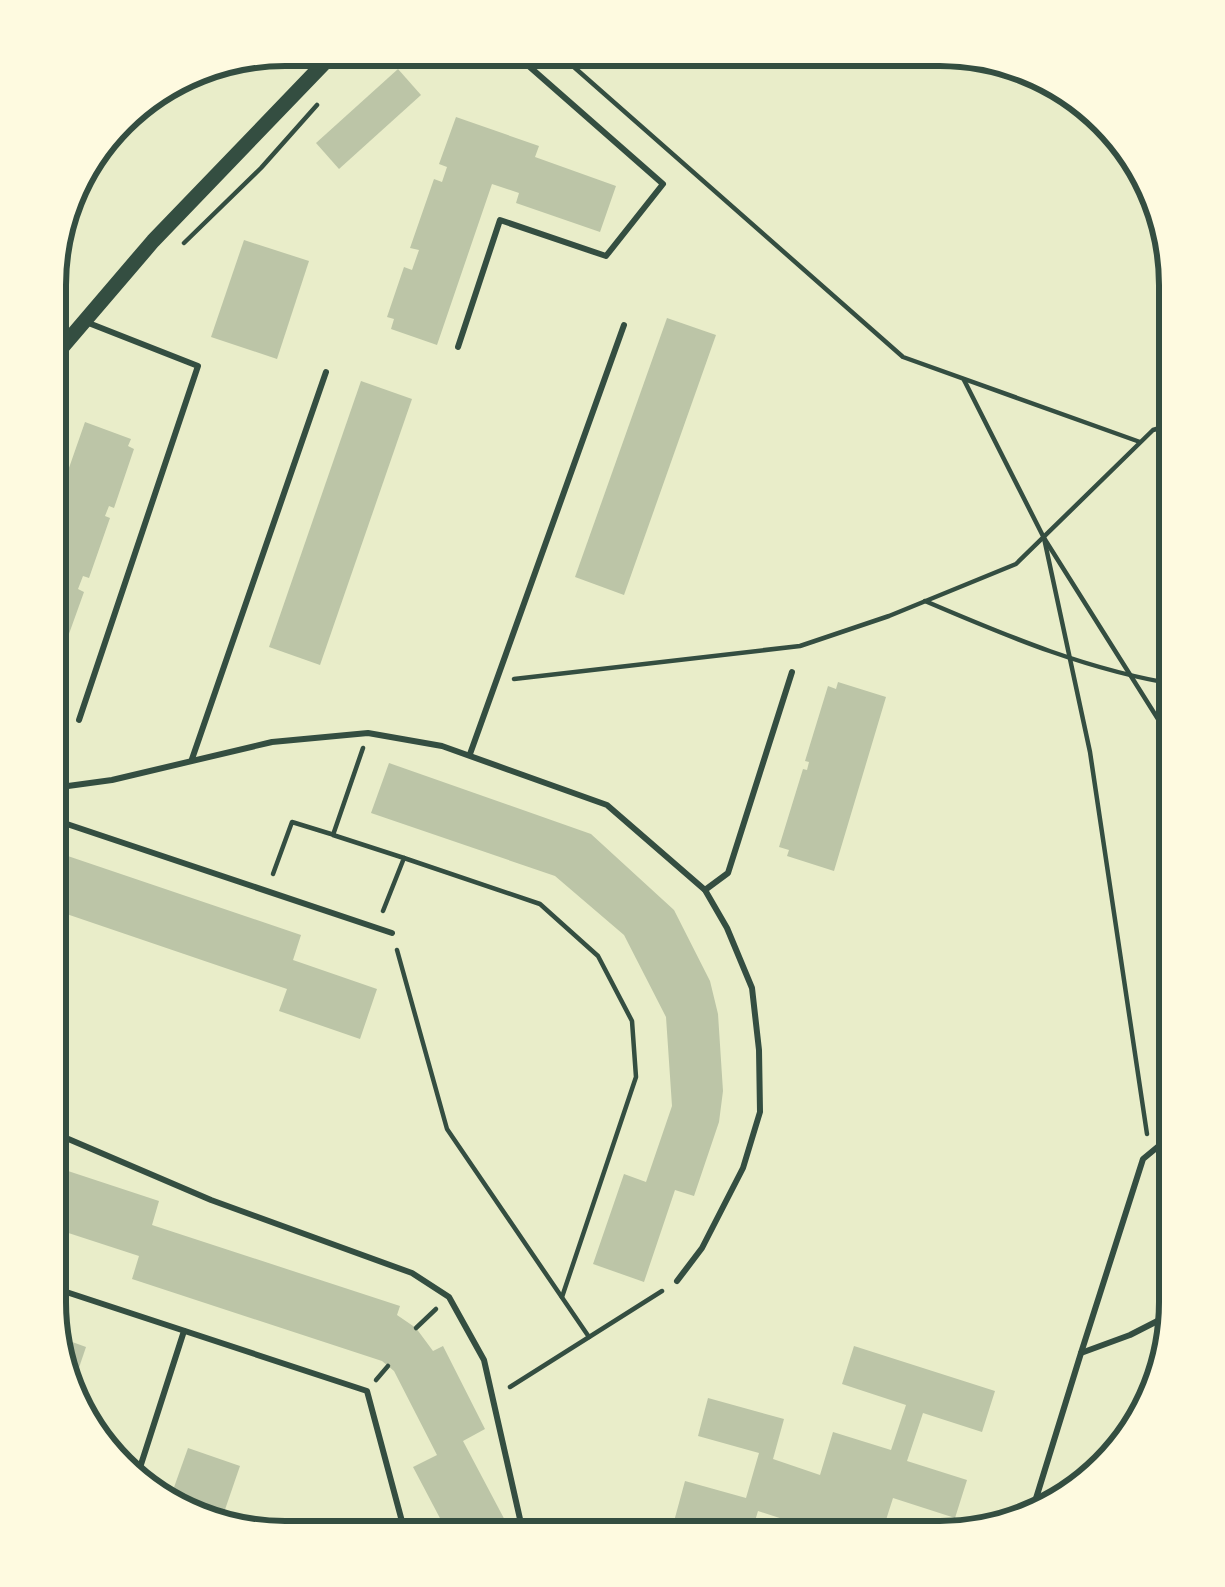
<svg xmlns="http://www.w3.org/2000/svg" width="1225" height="1587" viewBox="0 0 1225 1587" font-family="Barlow,sans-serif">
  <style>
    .building { fill: #bcc5a7 }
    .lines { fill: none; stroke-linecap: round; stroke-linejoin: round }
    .path { stroke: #344e41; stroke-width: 4.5 }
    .service { stroke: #344e41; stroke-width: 6 }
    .tertiary { stroke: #344e41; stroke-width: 15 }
    .rim { fill: none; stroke: #344e41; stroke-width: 6 }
  </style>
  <rect width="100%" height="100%" fill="#e9edc9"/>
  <!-- building -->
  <g class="building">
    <polygon points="398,69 421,95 339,169 316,143"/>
    <polygon points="456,117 539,146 535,157 616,186 600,232 516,203 519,193 492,184 437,345 391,329 394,319 387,317 404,267 412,270 419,250 410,248 434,179 442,182 447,167 439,164"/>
    <polygon points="244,240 309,261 277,359 211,337"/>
    <polygon points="667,318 716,335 624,595 575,577"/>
    <polygon points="361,381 412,399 320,665 269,647"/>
    <polygon points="85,422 131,439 128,446 134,449 114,508 109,506 105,516 110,518 89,578 83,576 78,589 84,592 65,645 60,644 57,651 55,658 60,660 47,698 47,531"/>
    <polygon points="838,682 886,697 834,871 787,856 789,850 779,847 803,769 807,770 809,762 805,761 828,686 836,689"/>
    <polygon points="389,763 591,834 674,910 710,981 718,1014 723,1091 719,1122 694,1196 675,1190 644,1282 593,1264 624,1174 646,1182 672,1106 666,1017 624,935 555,876 371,813"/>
    <polygon points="53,851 301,935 293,960 377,989 360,1039 279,1011 287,989 46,907 46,856 51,857"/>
    <polygon points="68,1171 159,1201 152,1225 400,1306 397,1315 416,1328 433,1351 443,1346 485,1429 463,1441 508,1526 486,1537 488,1541 452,1541 413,1467 437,1455 394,1371 382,1361 132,1279 139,1256 50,1227"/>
    <polygon points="53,1335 86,1347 68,1400"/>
    <polygon points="854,1346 995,1391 982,1432 923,1413 907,1461 967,1480 955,1518 893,1498 879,1542 840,1542 841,1538 758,1511 749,1541 730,1541 673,1525 685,1481 746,1498 759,1453 698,1436 708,1398 784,1419 773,1459 820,1475 833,1432 891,1450 906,1405 842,1384"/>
    <polygon points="1154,1394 1139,1436 1137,1438 1126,1416 1135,1412 1131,1405"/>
    <polygon points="78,1419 104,1427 99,1442"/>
    <polygon points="188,1448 240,1466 219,1527 167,1507"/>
  </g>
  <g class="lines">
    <!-- path -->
    <g class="path">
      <polyline points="558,53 903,357 1140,442"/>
      <polyline points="184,243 261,168 317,105"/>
      <polyline points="964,380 1044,538 1180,754"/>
      <polyline points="47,398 61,382"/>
      <polyline points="1044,538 1090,752 1147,1134"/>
      <path d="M 925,601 C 1009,637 1090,671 1180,685"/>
      <polyline points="514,679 800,646 889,616 1016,564 1153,430 1180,422"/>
      <polyline points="363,748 333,835 404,858 383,911"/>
      <polyline points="404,858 540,904 598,956 632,1021 636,1077 562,1297"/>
      <polyline points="273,874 292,822 331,834"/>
      <polyline points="397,950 447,1129 589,1337"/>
      <polyline points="1170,1120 1180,1104"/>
      <polyline points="416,1328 436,1309"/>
      <polyline points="376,1380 388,1366"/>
      <polyline points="510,1387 662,1291"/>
    </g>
    <!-- service -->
    <g class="service">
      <polyline points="458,347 500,220 606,256 663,184 515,54"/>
      <polyline points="79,720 198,366 86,322"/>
      <polyline points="470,754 624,325"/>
      <polyline points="192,759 326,372"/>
      <polyline points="46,789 112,780 272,742 368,733 442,746 607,805 705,890 727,928 752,988 759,1050 760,1112 743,1168 702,1248 677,1281"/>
      <polyline points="46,817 392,933"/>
      <polyline points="705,890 728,873 792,672"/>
      <polyline points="45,1129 211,1200 412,1273 449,1297 484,1360 525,1541"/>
      <polyline points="45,1285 367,1391 407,1540"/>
      <polyline points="1081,1353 1143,1159 1166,1140 1180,1135"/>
      <polyline points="135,1483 184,1331"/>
      <polyline points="1029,1521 1081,1353 1130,1335 1179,1310"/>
    </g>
    <!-- tertiary -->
    <polyline class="tertiary" points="47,365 153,241 331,56"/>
  </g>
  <!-- crop -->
  <path d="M0 0H1225V1587H0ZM285 66H940A219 219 0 0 1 1159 285V1302A219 219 0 0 1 940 1521H285A219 219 0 0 1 66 1302V285A219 219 0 0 1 285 66Z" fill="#fefae0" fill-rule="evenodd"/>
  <path class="rim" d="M285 66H940A219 219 0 0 1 1159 285V1302A219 219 0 0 1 940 1521H285A219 219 0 0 1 66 1302V285A219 219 0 0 1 285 66Z"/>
</svg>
